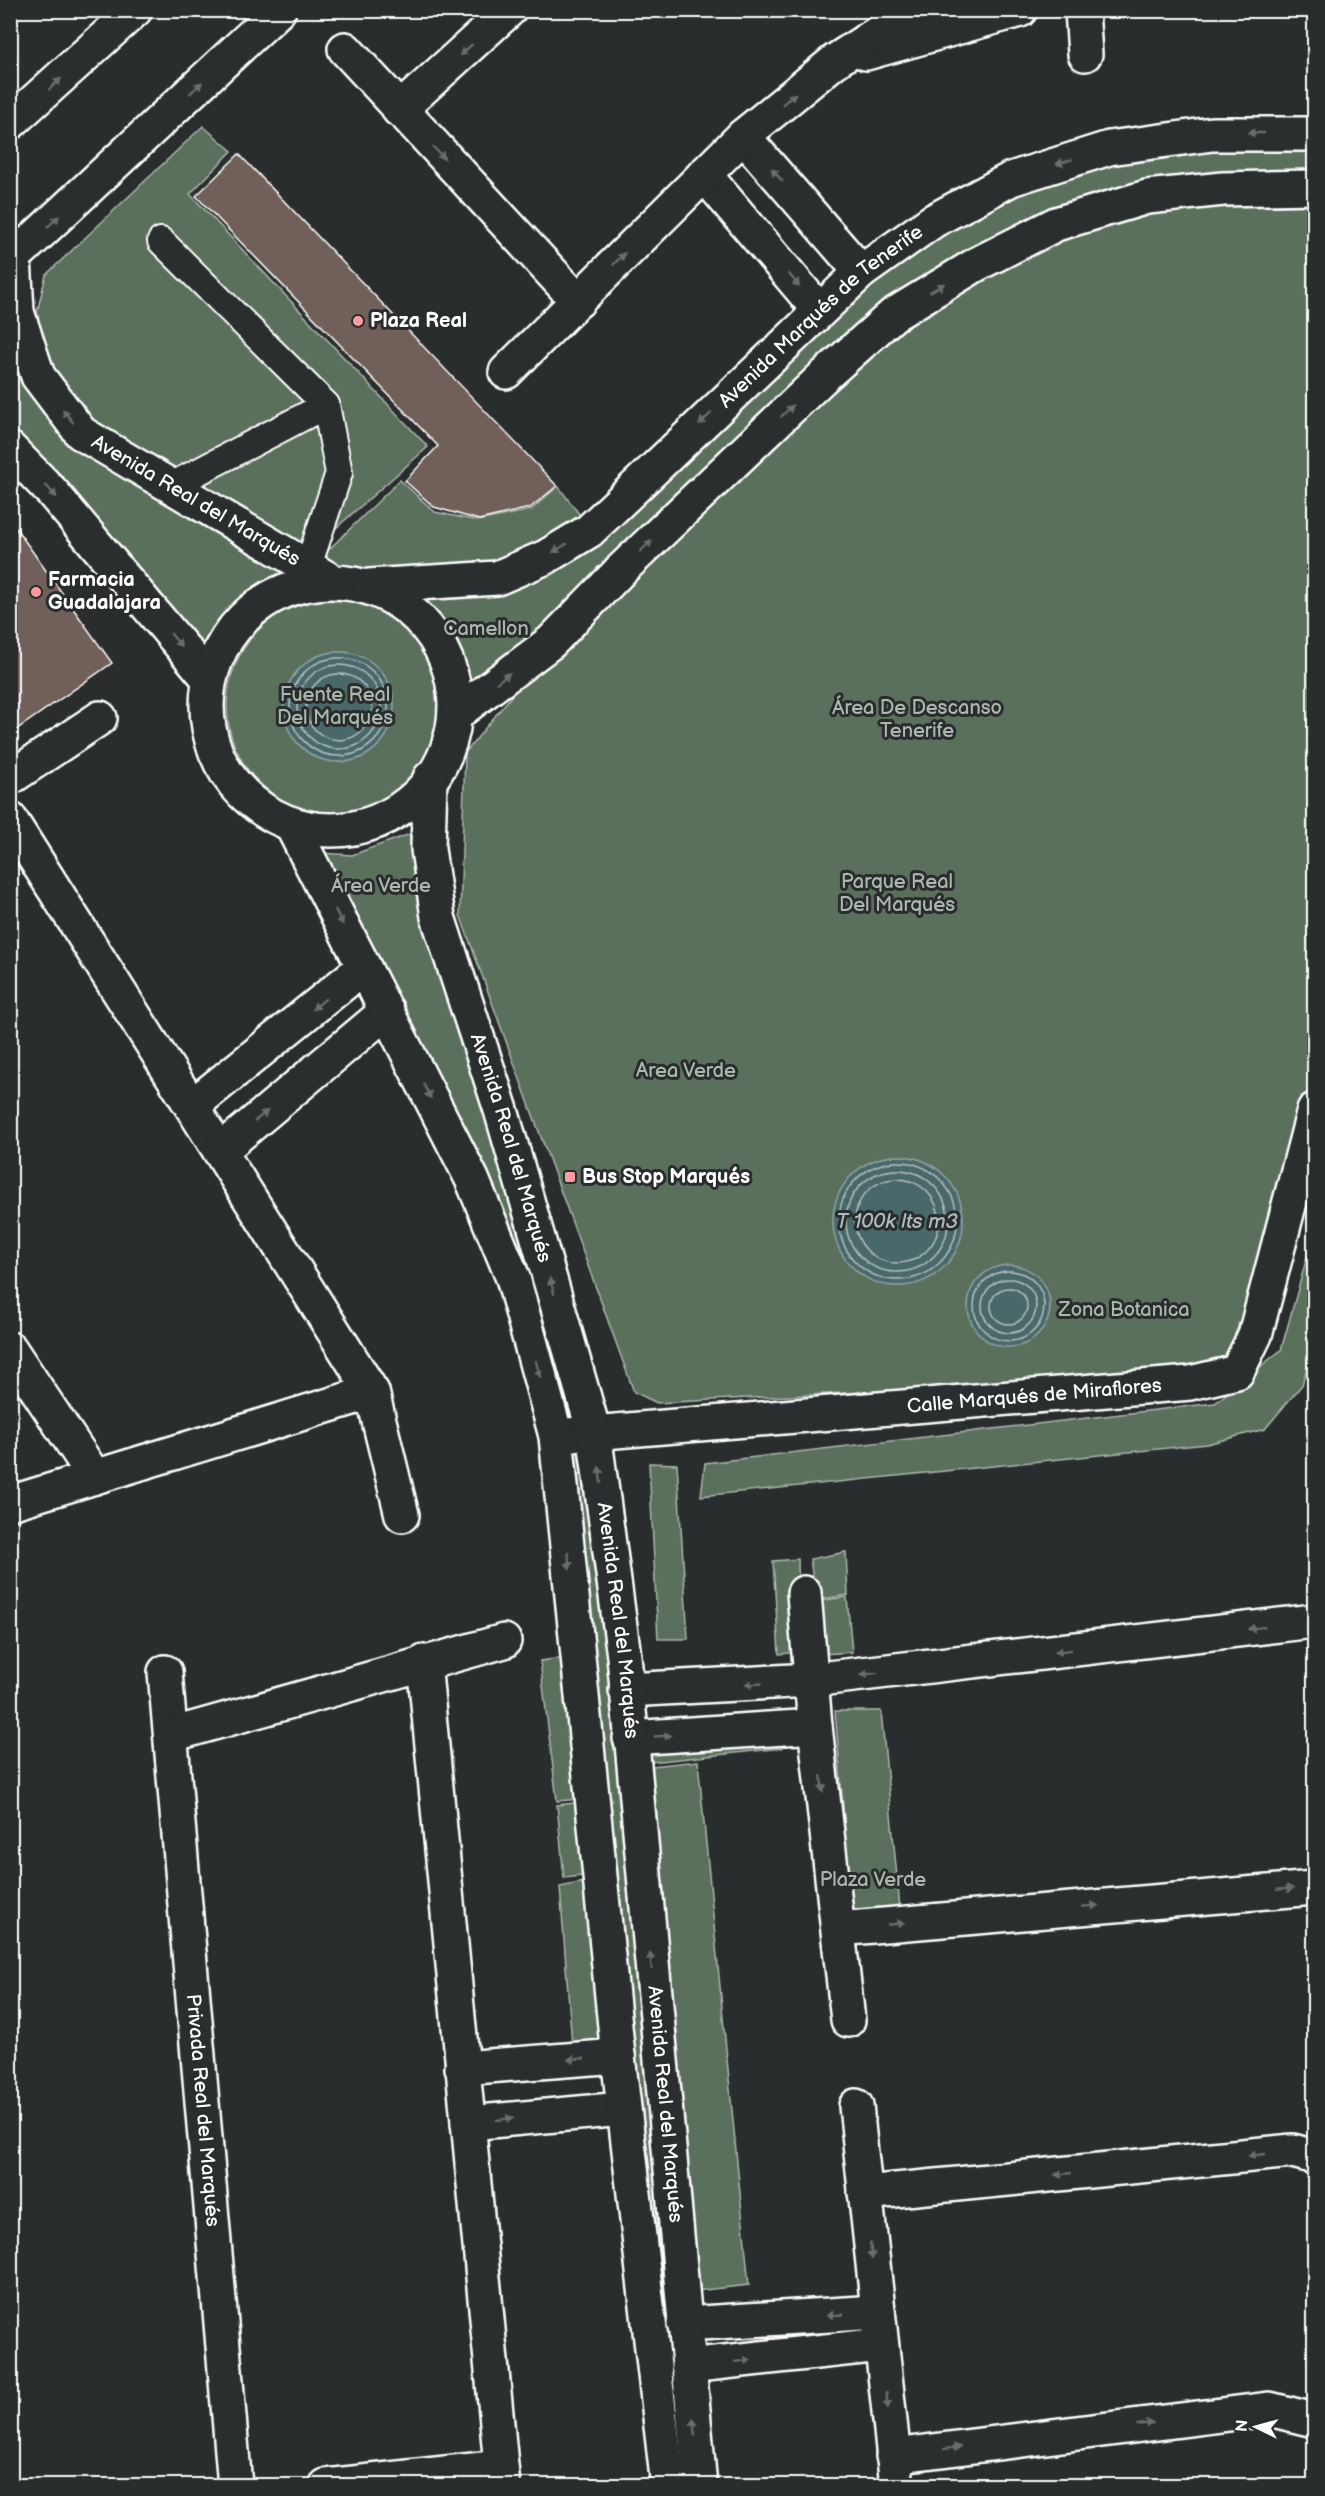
<svg xmlns="http://www.w3.org/2000/svg" width="1325" height="2496" viewBox="0 0 1325 2496" font-family="'Balsamiq Sans',sans-serif">
  <style>
    .green { fill: #5a705c; stroke: #acb8ae; stroke-width: 1.5 }
    .water { fill: #4a686a; stroke: #92a4a6; stroke-width: 1.5 }
    .lines { fill: none; stroke-linecap: round; stroke-linejoin: round }
    .shore { stroke: #b7c3c3; stroke-width: 1.5 }
    .building { fill: #71605a; stroke: #fff; stroke-width: 1.5 }
    .lane-casing { stroke: #fff; stroke-width: 30 }
    .street-casing { stroke: #fff; stroke-width: 38 }
    .secondary-casing { stroke: #fff; stroke-width: 38 }
    .lane { stroke: #2a2d2e; stroke-width: 26 }
    .street { stroke: #2a2d2e; stroke-width: 33 }
    .secondary { stroke: #2a2d2e; stroke-width: 33 }
    .oneway { fill: #6a6c6d }
    .poi-dot { fill: #ff9aa2; stroke: #2a2d2e; stroke-width: 2 }
    .labels { text-anchor: middle; dominant-baseline: central; stroke-width: 6; stroke-linejoin: round; paint-order: stroke }
    .street-label { font-size: 20px; fill: #fff; stroke: #2a2d2e }
    .poi-label { font-size: 20px; font-weight: bold; fill: #fff; stroke: #2a2d2e; text-anchor: start }
    .park-label { font-size: 20px; fill: #acb8ae; stroke: #2a2d2e }
    .water-label { font-size: 21px; font-style: italic; fill: #aebbbc; stroke: #2a2d2e }
  </style>
  <rect width="100%" height="100%" fill="#2a2d2e"/>
  <filter id="ink" filterUnits="userSpaceOnUse"><feTurbulence type="fractalNoise" baseFrequency=".0167" numOctaves="2"/><feDisplacementMap in="SourceGraphic" scale="12" xChannelSelector="R" yChannelSelector="G"/><feConvolveMatrix kernelMatrix="1 2 1 2 8 2 1 2 1" color-interpolation-filters="sRGB"/></filter>
  <g filter="url(#ink)">
    <!-- green -->
    <g class="green">
      <polygon points="203,126 232,151 190,194 428,447 303,557 82,432 49,369 37,312 46,275"/>
      <polygon points="1314,138 1314,180 1055,218 793,402 461,701 457,660 420,611 386,592 590,539 934,228 1109,155"/>
      <polygon points="1314,191 1314,1086 1233,1372 657,1403 634,1392 460,915 465,753 553,645 895,317 1058,227"/>
      <polygon points="10,326 28,375 289,574 235,604 201,660 11,444"/>
      <polygon points="400,480 435,512 478,521 531,510 558,486 589,527 545,554 369,582 330,577 314,564"/>
      <circle cx="335" cy="706" r="108"/>
      <polygon points="410,834 425,925 584,1419 558,1424 322,853 352,855"/>
      <polygon points="1314,1232 1314,1344 1302,1385 1265,1429 1207,1444 701,1496 705,1463 1215,1403 1281,1350"/>
      <polygon points="592,1448 695,2485 665,2485 565,1452"/>
      <polygon points="649,1463 677,1464 688,1639 658,1639"/>
      <polygon points="846,1552 848,1595 816,1600 810,1559"/>
      <polygon points="798,1559 800,1652 779,1654 773,1561"/>
      <polygon points="847,1597 852,1652 823,1654 818,1601"/>
      <polygon points="570,1657 581,1799 557,1801 540,1661"/>
      <polygon points="835,1711 881,1711 900,1908 852,1916"/>
      <polygon points="780,1736 782,1748 642,1763 641,1751"/>
      <polygon points="698,1761 749,2285 695,2291 643,1767"/>
      <polygon points="584,1802 591,1875 564,1878 557,1805"/>
      <polygon points="589,1881 603,2043 572,2045 560,1887"/>
    </g>
    <!-- water -->
    <g class="water">
      <circle cx="339" cy="707" r="55"/>
      <circle cx="898" cy="1221" r="65"/>
      <circle cx="1009" cy="1306" r="41"/>
    </g>
    <g class="lines">
      <!-- shore -->
      <g class="shore">
        <circle cx="339" cy="707" r="49"/>
        <circle cx="339" cy="707" r="42"/>
        <circle cx="339" cy="707" r="33"/>
        <circle cx="898" cy="1221" r="59"/>
        <circle cx="897" cy="1221" r="51"/>
        <circle cx="897" cy="1221" r="42"/>
        <circle cx="1009" cy="1306" r="35"/>
        <circle cx="1009" cy="1306" r="27"/>
        <circle cx="1009" cy="1306" r="18"/>
      </g>
    </g>
    <!-- building -->
    <g class="building">
      <polygon points="239,154 557,486 530,508 479,520 434,507 405,481 438,446 196,196"/>
      <polygon points="10,520 112,663 10,734"/>
    </g>
    <g class="lines">
      <defs>
        <g id="lane">
          <polyline points="161,241 326,405 339,473 308,566"/>
          <polyline points="171,486 326,405"/>
        </g>
        <g id="street">
          <polyline points="1082,10 1085,54"/>
          <polyline points="345,49 578,301"/>
          <polyline points="866,53 1020,10"/>
          <polyline points="399,110 509,10"/>
          <polyline points="743,136 861,272"/>
          <polyline points="704,174 819,310"/>
          <polyline points="506,372 743,136 835,61 913,10"/>
          <polyline points="10,778 100,718"/>
          <polyline points="10,819 372,1392 402,1515"/>
          <polyline points="192,1106 364,967"/>
          <polyline points="220,1151 387,1011"/>
          <polyline points="10,1349 95,1477"/>
          <path id="s1" d="M 556,1436 L 1190,1383 L 1237,1372 L 1255,1335 L 1314,1110"/>
          <polyline points="10,1503 372,1392"/>
          <polyline points="804,1593 815,1726 848,2020"/>
          <polyline points="424,1662 503,2486"/>
          <path id="s2" d="M 165,1672 L 235,2486"/>
          <polyline points="626,1690 811,1680 1314,1621"/>
          <polyline points="171,1735 504,1641"/>
          <polyline points="630,1738 815,1726"/>
          <polyline points="838,1929 1314,1888"/>
          <polyline points="462,2068 618,2056"/>
          <polyline points="856,2106 897,2486"/>
          <polyline points="468,2123 623,2109"/>
          <polyline points="865,2193 1293,2151 1314,2157"/>
          <polyline points="684,2324 878,2312"/>
          <polyline points="688,2366 881,2345"/>
          <polyline points="893,2456 1269,2409 1314,2420"/>
          <polyline points="326,2486 501,2467"/>
        </g>
        <g id="secondary">
          <polyline points="10,123 135,10"/>
          <path id="s3" d="M 10,249 L 14,258 L 17,312 L 38,376 L 81,433 L 330,580"/>
          <polyline points="10,261 279,10"/>
          <polyline points="10,449 52,492 209,679"/>
          <circle cx="331" cy="706" r="124"/>
          <path id="s4" d="M 369,586 L 497,578 L 546,557 L 589,531 L 861,272 L 933,221 L 1011,179 L 1109,148 L 1212,134 L 1314,134"/>
          <polyline points="457,713 551,642 622,569 822,378 893,315 977,264 1056,224 1147,197 1223,189 1314,187"/>
          <path id="s5" d="M 430,778 L 428,849 L 438,917 L 501,1110 L 594,1432 L 624,1656 L 700,2486"/>
          <polyline points="293,828 472,1179 513,1278 556,1436 618,2056 668,2486"/>
        </g>
      </defs>
      <!-- lane casing -->
      <use href="#lane" class="lane-casing"/>
      <!-- street casing -->
      <use href="#street" class="street-casing"/>
      <!-- secondary casing -->
      <use href="#secondary" class="secondary-casing"/>
      <!-- lane -->
      <use href="#lane" class="lane"/>
      <!-- street -->
      <use href="#street" class="street"/>
      <!-- secondary -->
      <use href="#secondary" class="secondary"/>
    </g>
    <!-- one-way arrows -->
    <defs><path id="oneway-solid" d="M-6-.8H1V-3.2L6.5 0L1 3.2V.8H-6Z" transform="scale(1.5)"/></defs>
    <g class="oneway">
      <use href="#oneway-solid" transform="translate(466 50) rotate(138)"/>
      <use href="#oneway-solid" transform="translate(55 84) rotate(-42)"/>
      <use href="#oneway-solid" transform="translate(196 88) rotate(-43)"/>
      <use href="#oneway-solid" transform="translate(789 99) rotate(-39)"/>
      <use href="#oneway-solid" transform="translate(1256 133) rotate(180)"/>
      <use href="#oneway-solid" transform="translate(439 153) rotate(47)"/>
      <use href="#oneway-solid" transform="translate(1064 162) rotate(163)"/>
      <use href="#oneway-solid" transform="translate(777 175) rotate(-131)"/>
      <use href="#oneway-solid" transform="translate(53 222) rotate(-43)"/>
      <use href="#oneway-solid" transform="translate(619 259) rotate(-45)"/>
      <use href="#oneway-solid" transform="translate(794 280) rotate(50)"/>
      <use href="#oneway-solid" transform="translate(937 288) rotate(-31)"/>
      <use href="#oneway-solid" transform="translate(787 411) rotate(-44)"/>
      <use href="#oneway-solid" transform="translate(68 416) rotate(-127)"/>
      <use href="#oneway-solid" transform="translate(705 419) rotate(136)"/>
      <use href="#oneway-solid" transform="translate(51 491) rotate(48)"/>
      <use href="#oneway-solid" transform="translate(646 546) rotate(-44)"/>
      <use href="#oneway-solid" transform="translate(560 548) rotate(149)"/>
      <use href="#oneway-solid" transform="translate(176 640) rotate(50)"/>
      <use href="#oneway-solid" transform="translate(503 678) rotate(-37)"/>
      <use href="#oneway-solid" transform="translate(339 917) rotate(63)"/>
      <use href="#oneway-solid" transform="translate(319 1004) rotate(141)"/>
      <use href="#oneway-solid" transform="translate(427 1091) rotate(63)"/>
      <use href="#oneway-solid" transform="translate(261 1116) rotate(-40)"/>
      <use href="#oneway-solid" transform="translate(552 1286) rotate(-106)"/>
      <use href="#oneway-solid" transform="translate(538 1369) rotate(75)"/>
      <use href="#oneway-solid" transform="translate(600 1475) rotate(-97)"/>
      <use href="#oneway-solid" transform="translate(569 1561) rotate(84)"/>
      <use href="#oneway-solid" transform="translate(1256 1628) rotate(173)"/>
      <use href="#oneway-solid" transform="translate(1063 1651) rotate(173)"/>
      <use href="#oneway-solid" transform="translate(869 1674) rotate(173)"/>
      <use href="#oneway-solid" transform="translate(753 1684) rotate(177)"/>
      <use href="#oneway-solid" transform="translate(663 1736) rotate(-3)"/>
      <use href="#oneway-solid" transform="translate(822 1784) rotate(84)"/>
      <use href="#oneway-solid" transform="translate(1285 1889) rotate(-5)"/>
      <use href="#oneway-solid" transform="translate(1090 1906) rotate(-5)"/>
      <use href="#oneway-solid" transform="translate(896 1924) rotate(-5)"/>
      <use href="#oneway-solid" transform="translate(651 1961) rotate(-95)"/>
      <use href="#oneway-solid" transform="translate(576 2059) rotate(175)"/>
      <use href="#oneway-solid" transform="translate(505 2119) rotate(-6)"/>
      <use href="#oneway-solid" transform="translate(1257 2155) rotate(174)"/>
      <use href="#oneway-solid" transform="translate(1063 2174) rotate(174)"/>
      <use href="#oneway-solid" transform="translate(871 2251) rotate(84)"/>
      <use href="#oneway-solid" transform="translate(835 2315) rotate(177)"/>
      <use href="#oneway-solid" transform="translate(743 2361) rotate(-6)"/>
      <use href="#oneway-solid" transform="translate(887 2400) rotate(84)"/>
      <use href="#oneway-solid" transform="translate(1145 2424) rotate(-7)"/>
      <use href="#oneway-solid" transform="translate(694 2427) rotate(-95)"/>
      <use href="#oneway-solid" transform="translate(952 2448) rotate(-7)"/>
    </g>
  </g>
  <!-- markers -->
  <g class="poi-dot">
    <circle cx="358" cy="321" r="6"/>
    <circle cx="36" cy="592" r="6"/>
    <rect x="564" y="1171" width="12" height="12" rx="3"/>
  </g>
  <g class="labels">
    <!-- street labels -->
    <g class="street-label">
      <text stroke="none"><textPath href="#s4" startOffset="548">Avenida Marqués de Tenerife</textPath></text>
      <text stroke="none"><textPath href="#s3" startOffset="336">Avenida Real del Marqués</textPath></text>
      <text stroke="none"><textPath href="#s5" startOffset="382">Avenida Real del Marqués</textPath></text>
      <text stroke="none"><textPath href="#s1" startOffset="480">Calle Marqués de Miraflores</textPath></text>
      <text stroke="none"><textPath href="#s5" startOffset="868">Avenida Real del Marqués</textPath></text>
      <text stroke="none"><textPath href="#s5" startOffset="1354">Avenida Real del Marqués</textPath></text>
      <text stroke="none"><textPath href="#s2" startOffset="440">Privada Real del Marqués</textPath></text>
    </g>
    <!-- poi labels -->
    <g class="poi-label">
      <text x="370" y="321">Plaza Real</text>
      <text x="48" y="580">Farmacia<tspan x="48" dy="23">Guadalajara</tspan></text>
      <text x="582" y="1177">Bus Stop Marqués</text>
    </g>
    <!-- park labels -->
    <g class="park-label">
      <text x="486" y="629">Camellon</text>
      <text x="335" y="695">Fuente Real<tspan x="335" dy="23">Del Marqués</tspan></text>
      <text x="917" y="708">Área De Descanso<tspan x="917" dy="23">Tenerife</tspan></text>
      <text x="897" y="882">Parque Real<tspan x="897" dy="23">Del Marqués</tspan></text>
      <text x="381" y="886">Área Verde</text>
      <text x="686" y="1071">Area Verde</text>
      <text x="1124" y="1310">Zona Botanica</text>
      <text x="873" y="1880">Plaza Verde</text>
    </g>
    <!-- water labels -->
    <g class="water-label">
      <text x="897" y="1221">T 100k lts m3</text>
    </g>
  </g>
  <!-- margin -->
  <rect width="1325" height="2496" fill="none" stroke="#2a2d2e" stroke-width="36"/>
  <rect x="18" y="18" width="1289" height="2460" fill="none" stroke="#fff" stroke-width="2" filter="url(#ink)"/>
  <!-- north arrow -->
  <g transform="translate(1256 2427) rotate(275)" stroke="#2a2d2e" stroke-width="4.5" paint-order="stroke">
  <path d="M0-4.5L10 22L0 15L-10 22Z" fill="#ffffff"/>
  <text y="-9" font-size="16" font-weight="bold" text-anchor="middle" fill="#ffffff">N</text>
  </g>
</svg>
